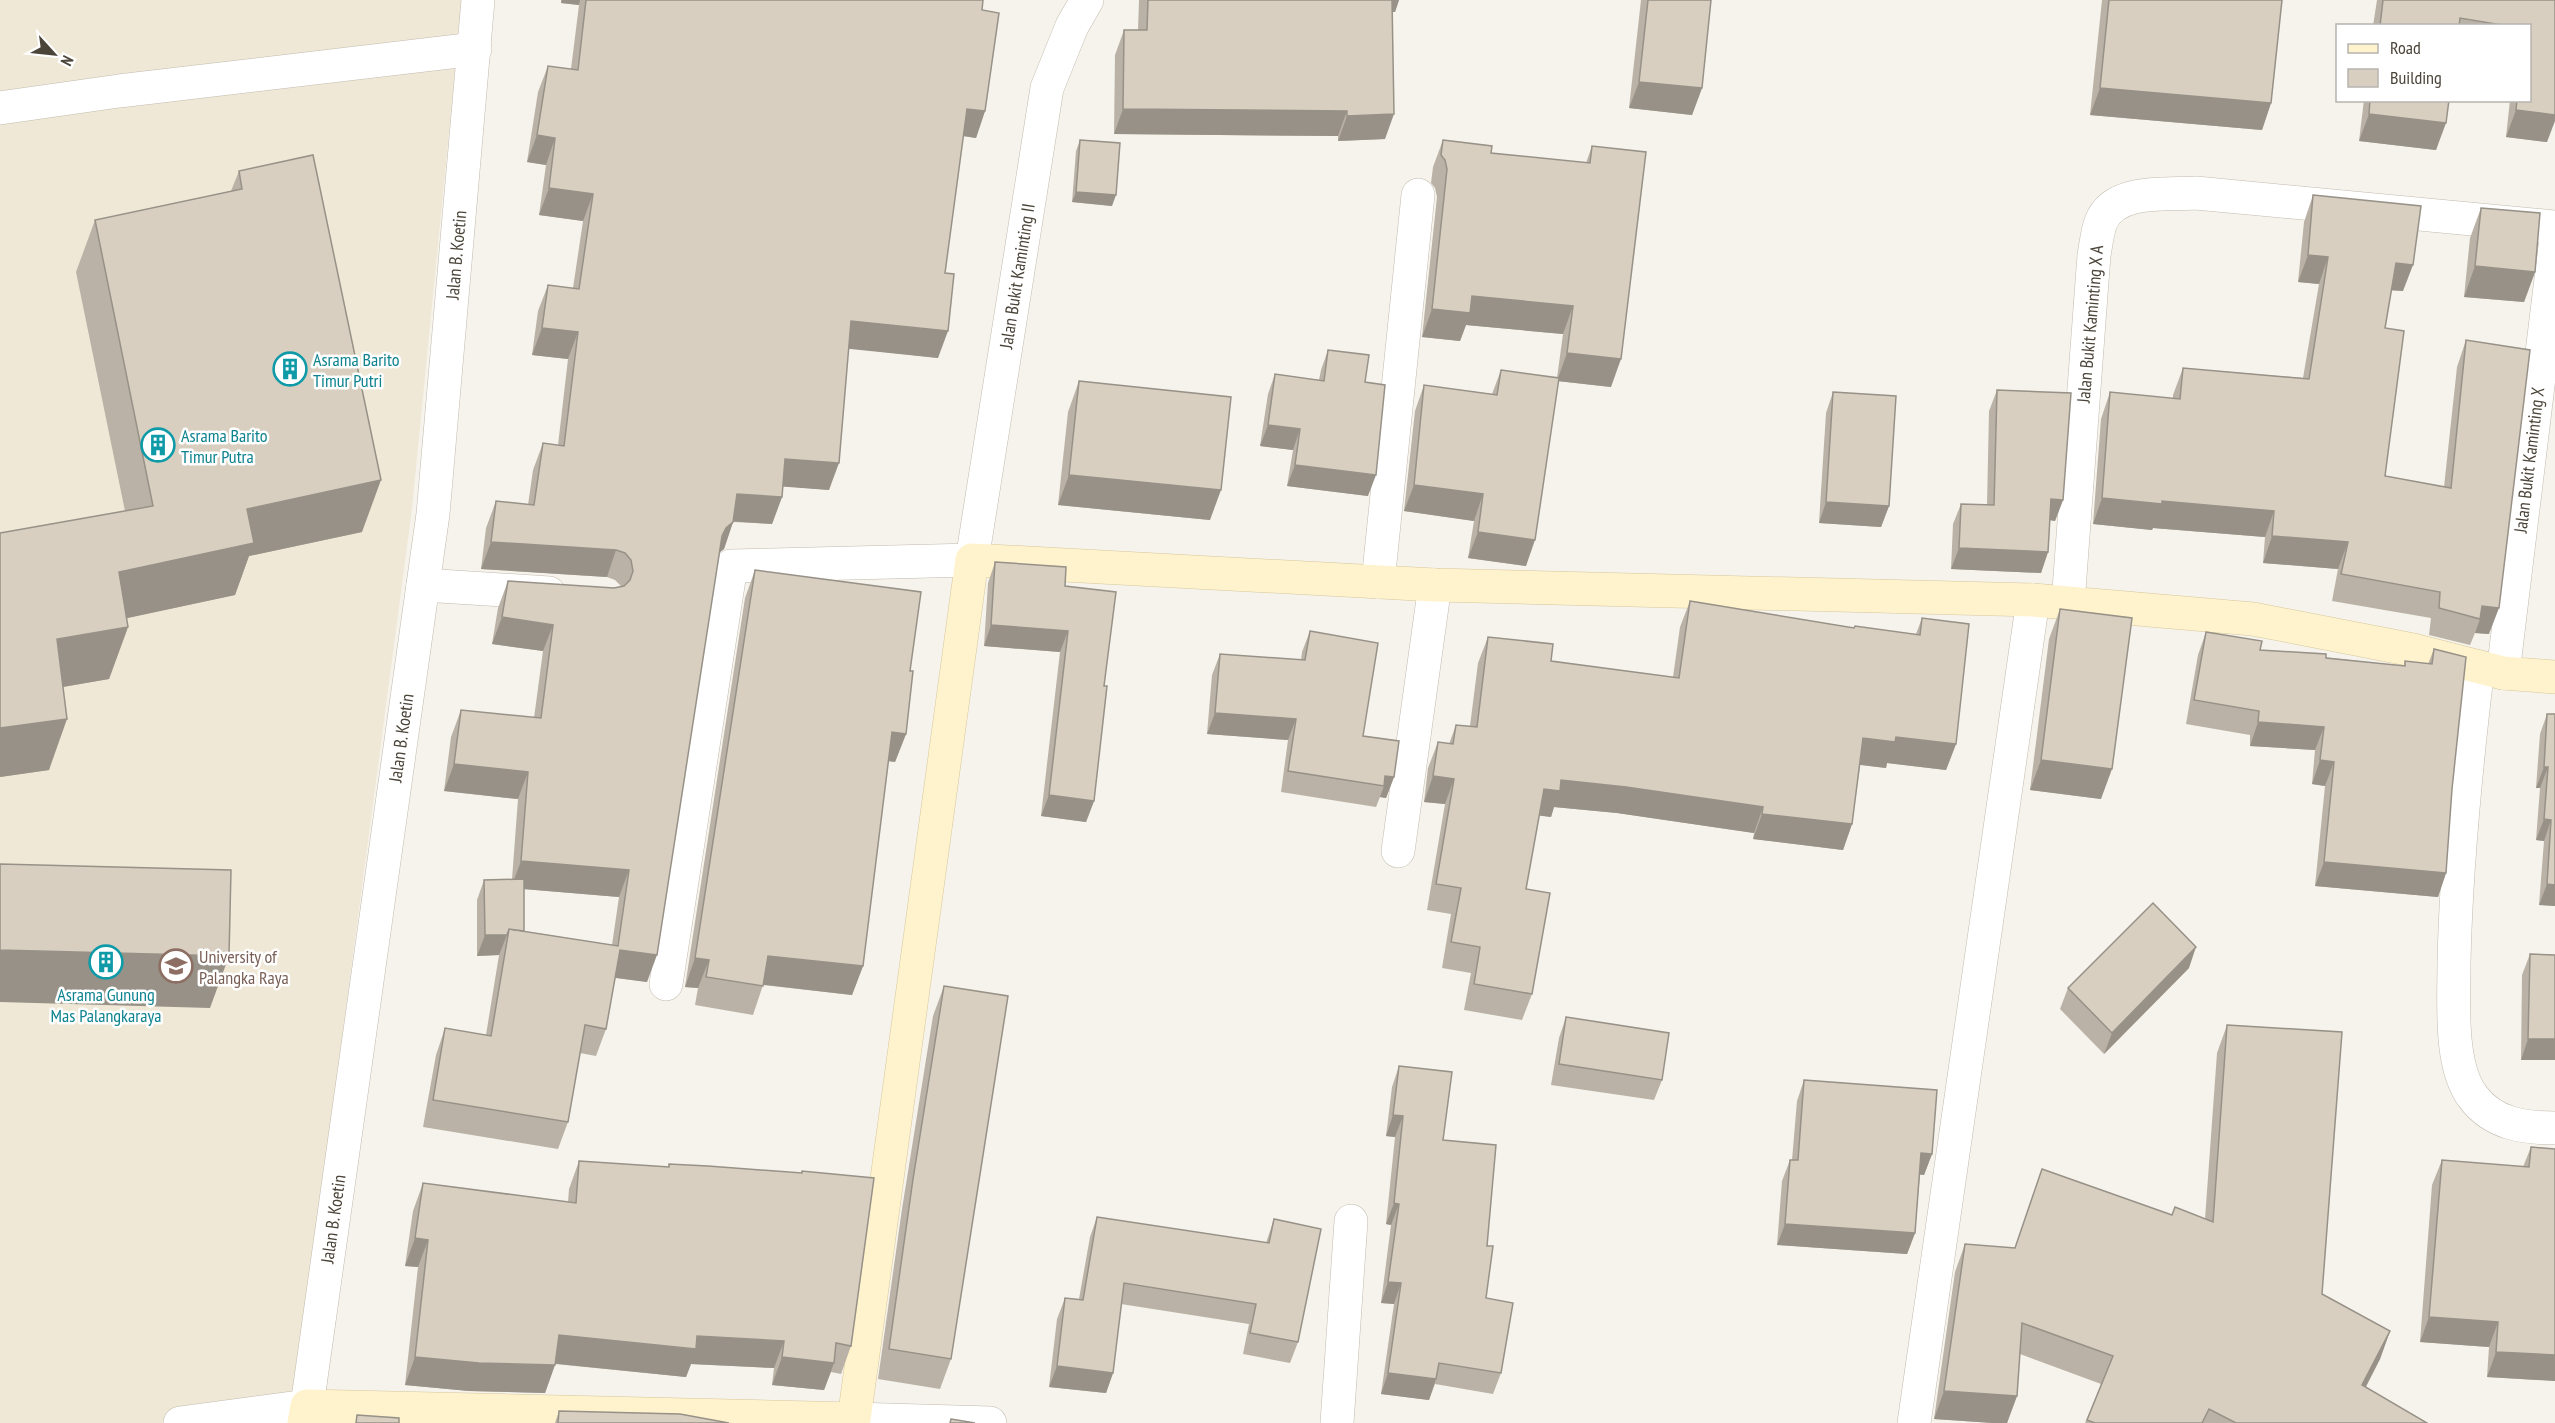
<svg xmlns="http://www.w3.org/2000/svg" width="2555" height="1423" viewBox="0 0 2555 1423" font-family="'PT Sans Narrow',sans-serif">
  <style>
    .education { fill: #efe8d6 }
    .lines { fill: none; stroke-linecap: round; stroke-linejoin: round }
    .street-casing { stroke: #c2bbae; stroke-width: 34 }
    .secondary-casing { stroke: #d6c79b; stroke-width: 34 }
    .street { stroke: #fff; stroke-width: 33 }
    .secondary { stroke: #fff3cd; stroke-width: 33 }
    .wall { fill: #bab2a6; fill-rule: evenodd }
    .shaded-wall { fill: #979187 }
    .building { fill: #d8cfc1; stroke: #979187; stroke-width: 1.5 }
    .labels { text-anchor: middle; dominant-baseline: central; stroke-width: 5; stroke-linejoin: round; paint-order: stroke }
    .street-label { font-size: 18px; fill: #4b4439; stroke: #fff }
    .culture-label { font-size: 18px; fill: #0d838f; stroke: #fff; text-anchor: start }
    .education-label { font-size: 18px; fill: #785e54; stroke: #fff; text-anchor: start }
  </style>
  <rect width="100%" height="100%" fill="#f6f3ec"/>
  <!-- education -->
  <polygon class="education" points="0,0 462,0 412,509 291,1423 0,1423"/>
  <g class="lines">
    <defs>
      <g id="street">
        <polyline points="0,108 119,91 475,49"/>
        <polyline points="1378,582 1418,195"/>
        <polyline points="423,585 549,593"/>
        <path d="M 2068,603 L 2094,255 C 2096,245 2097,232 2101,222 C 2114,188 2167,195 2196,193 L 2555,227"/>
        <path d="M 2478,667 C 2466,766 2456,864 2454,963 C 2454,1001 2449,1066 2473,1097 C 2493,1124 2524,1128 2555,1128"/>
        <polyline points="2503,673 2555,246"/>
        <polyline points="1398,851 1435,585"/>
        <polyline points="666,984 731,566 972,560 1047,88 1072,26 1087,0"/>
        <polyline points="854,1419 990,1423"/>
        <polyline points="180,1423 307,1406 433,514 478,0"/>
        <polyline points="1337,1423 1351,1221"/>
        <polyline points="1914,1423 2033,600"/>
      </g>
      <polyline id="secondary" points="304,1423 307,1406 854,1419 972,560 1435,585 2033,600 2253,619 2413,650 2503,673 2555,677"/>
    </defs>
    <!-- street casing -->
    <use href="#street" class="street-casing"/>
    <!-- secondary casing -->
    <use href="#secondary" class="secondary-casing"/>
    <!-- street -->
    <use href="#street" class="street"/>
    <!-- secondary -->
    <use href="#secondary" class="secondary"/>
  </g>
  <!-- wall -->
  <g class="wall">
    <path d="M 561,0 L 983,0 L 982,10 L 985,111 L 976,138 L 963,136 L 945,273 L 938,358 L 849,348 L 829,490 L 783,486 L 782,497 L 772,524 L 733,522 L 724,549 L 720,552 L 647,982 L 615,978 L 606,1029 L 596,1056 L 580,1053 L 568,1122 L 558,1149 L 423,1127 L 436,1055 L 445,1028 L 486,1035 L 499,955 L 477,956 L 477,900 L 484,880 L 512,879 L 518,799 L 444,791 L 451,737 L 461,710 L 534,718 L 543,651 L 492,644 L 498,608 L 508,581 L 614,588 L 621,586 L 615,580 L 607,577 L 481,569 L 486,528 L 496,501 L 528,505 L 533,470 L 543,443 L 558,445 L 568,359 L 532,355 L 538,311 L 548,285 L 573,288 L 583,221 L 539,215 L 546,165 L 527,162 L 538,92 L 548,66 L 571,69 L 579,5 L 561,3 ZM 524,889 L 619,897 L 612,945 L 524,931 Z"/>
    <polygon points="1139,0 1399,0 1395,12 1392,12 1385,139 1338,141 1338,136 1114,134 1115,55 1124,30 1138,30"/>
    <polygon points="1641,0 1711,0 1702,88 1692,115 1629,108"/>
    <polygon points="2102,0 2282,0 2271,103 2262,130 2090,115"/>
    <polygon points="2377,0 2555,0 2547,142 2506,137 2510,100 2529,100 2529,26 2373,26"/>
    <polygon points="2364,100 2449,100 2436,150 2359,141"/>
    <polygon points="1080,140 1112,206 1072,202 1076,151"/>
    <polygon points="1443,140 1491,153 1586,163 1592,146 1611,387 1558,381 1526,566 1468,558 1474,521 1404,511 1415,411 1424,385 1492,394 1501,370 1557,378 1563,334 1466,325 1460,341 1422,337 1437,197 1435,188 1431,183 1433,167"/>
    <polygon points="239,171 362,532 249,556 235,595 126,618 128,627 109,679 63,687 49,770 0,777 125,511 76,272 95,220 231,191"/>
    <polygon points="2313,195 2403,291 2391,290 2385,328 2385,476 2444,487 2457,367 2466,340 2489,634 2475,633 2470,645 2429,635 2431,618 2332,601 2338,569 2263,563 2265,537 2153,528 2152,530 2093,524 2101,419 2110,392 2173,399 2173,395 2183,368 2303,378 2319,284 2298,282 2304,222"/>
    <polygon points="2481,208 2535,272 2524,302 2464,297 2470,238"/>
    <polygon points="1328,350 1365,382 1368,496 1287,486 1293,450 1260,446 1268,394 1275,374 1319,380 1321,370"/>
    <polygon points="1079,381 1210,520 1058,505 1068,412"/>
    <polygon points="1997,390 2063,500 2055,521 2050,520 2048,552 2041,573 1951,569 1953,524 1961,504 1987,505 1989,411"/>
    <polygon points="1833,392 1889,506 1881,527 1819,523 1826,413"/>
    <polygon points="995,562 1065,586 1094,801 1086,822 1041,816 1060,652 984,646 988,583"/>
    <polygon points="755,570 910,671 906,734 895,762 888,761 863,966 852,995 763,985 753,1015 695,1005 698,988 685,987 745,598"/>
    <polygon points="1690,601 1854,628 1916,634 1922,618 1956,744 1946,770 1887,763 1886,768 1860,765 1852,824 1843,850 1753,839 1754,833 1617,813 1554,807 1551,817 1539,815 1526,889 1532,994 1522,1020 1464,1010 1471,973 1442,968 1451,914 1427,910 1445,804 1424,802 1428,768 1438,742 1449,744 1456,725 1470,726 1478,663 1488,637 1551,661 1673,677 1680,627"/>
    <polygon points="2060,609 2101,799 2030,790 2049,639"/>
    <polygon points="1310,631 1363,736 1394,777 1386,798 1380,797 1376,807 1281,792 1288,740 1207,734 1212,675 1220,654 1301,660 1302,652"/>
    <polygon points="2206,632 2260,650 2404,666 2405,661 2428,664 2434,649 2452,789 2446,873 2438,897 2315,886 2325,786 2312,784 2315,750 2250,746 2250,735 2186,724 2198,655"/>
    <polygon points="2547,714 2555,714 2555,906 2539,905 2544,841 2536,840 2540,788 2536,788 2540,734"/>
    <polygon points="2530,954 2555,955 2555,1060 2521,1060 2522,975"/>
    <polygon points="2189,968 2104,1054 2060,1009 2068,988"/>
    <polygon points="944,986 951,1359 940,1389 878,1379 902,1209 933,1016"/>
    <polygon points="1566,1017 1662,1080 1654,1100 1551,1085 1559,1038"/>
    <polygon points="2227,1025 2322,1294 2390,1331 2380,1359 2366,1387 2427,1423 2085,1423 2101,1384 2020,1354 2017,1396 2007,1423 1993,1423 1934,1419 1955,1272 1965,1244 2014,1248 2172,1215 2205,1219 2217,1053"/>
    <polygon points="1399,1066 1443,1140 1487,1246 1486,1298 1501,1373 1493,1394 1435,1384 1429,1400 1381,1394 1394,1304 1381,1303 1391,1225 1386,1224 1395,1137 1386,1136 1392,1087"/>
    <polygon points="1804,1080 1932,1154 1924,1175 1920,1174 1915,1233 1907,1254 1777,1245 1782,1181 1790,1160 1792,1160 1797,1101"/>
    <polygon points="2531,1147 2555,1149 2555,1381 2487,1377 2489,1347 2420,1342 2432,1185 2442,1160 2523,1167"/>
    <polygon points="579,1161 668,1167 669,1164 801,1173 802,1171 851,1346 841,1374 831,1372 824,1390 772,1385 774,1368 691,1364 686,1377 555,1364 545,1393 469,1391 405,1385 418,1267 405,1266 413,1211 423,1183 568,1202 569,1189"/>
    <polygon points="1097,1217 1266,1243 1274,1219 1298,1342 1290,1363 1243,1354 1249,1324 1121,1304 1113,1373 1106,1393 1049,1387 1057,1319 1065,1298 1079,1299 1090,1237"/>
    <polygon points="559,1411 729,1423 555,1423"/>
  </g>
  <!-- shaded-wall -->
  <g class="shaded-wall">
    <polygon points="562,0 580,0 579,5 561,3"/>
    <polygon points="1387,0 1399,0 1395,12 1383,12"/>
    <polygon points="1639,82 1702,88 1692,115 1629,108"/>
    <polygon points="2100,88 2271,103 2262,130 2090,115"/>
    <polygon points="967,109 985,111 976,138 957,135"/>
    <polygon points="1123,109 1347,111 1338,136 1114,134"/>
    <polygon points="2516,110 2555,115 2555,121 2547,142 2506,137"/>
    <polygon points="1394,114 1385,139 1338,141 1347,116"/>
    <polygon points="2369,114 2446,123 2436,150 2359,141"/>
    <polygon points="537,135 555,138 546,165 527,162"/>
    <polygon points="549,188 593,194 583,221 539,215"/>
    <polygon points="1076,192 1116,195 1112,206 1072,202"/>
    <polygon points="2308,255 2328,257 2319,284 2298,282"/>
    <polygon points="2396,263 2413,265 2403,291 2386,290"/>
    <polygon points="2475,266 2535,272 2524,302 2464,297"/>
    <polygon points="1472,296 1573,306 1563,334 1466,325 1460,341 1422,337 1432,309"/>
    <polygon points="851,321 948,331 938,358 841,348"/>
    <polygon points="542,328 578,332 568,359 532,355"/>
    <polygon points="1567,353 1621,359 1611,387 1557,381"/>
    <polygon points="1268,425 1300,429 1293,450 1260,446"/>
    <polygon points="785,459 839,463 829,490 775,486"/>
    <polygon points="1295,465 1376,475 1368,496 1287,486"/>
    <polygon points="1069,475 1221,490 1210,520 1058,505"/>
    <polygon points="381,480 362,532 249,556 235,595 100,624 119,572 247,509"/>
    <polygon points="1414,485 1483,494 1474,521 1404,511"/>
    <polygon points="737,494 782,497 772,524 728,521"/>
    <polygon points="2102,498 2162,501 2274,511 2265,537 2153,528 2152,530 2093,524"/>
    <polygon points="2051,499 2063,500 2055,521 2044,519"/>
    <polygon points="1826,502 1889,506 1881,527 1819,523"/>
    <polygon points="733,522 724,549 716,555 712,563 726,528"/>
    <polygon points="1478,532 1535,540 1526,566 1468,558"/>
    <polygon points="2272,536 2348,542 2338,569 2263,563"/>
    <polygon points="491,542 616,550 607,577 481,569"/>
    <polygon points="1959,548 2048,552 2041,573 1951,569"/>
    <polygon points="2482,606 2499,608 2489,634 2475,633 2480,619"/>
    <polygon points="502,617 553,625 543,651 492,644"/>
    <polygon points="991,625 1068,631 1060,652 984,646"/>
    <polygon points="128,627 109,679 39,691 57,639"/>
    <polygon points="1215,713 1296,719 1288,740 1207,734"/>
    <polygon points="67,719 49,770 0,777 0,728"/>
    <polygon points="2258,722 2324,727 2315,750 2250,746"/>
    <polygon points="892,732 906,734 895,762 882,760"/>
    <polygon points="1896,737 1956,744 1946,770 1887,763 1886,768 1854,764 1863,738"/>
    <polygon points="2041,760 2112,769 2101,799 2030,790"/>
    <polygon points="2320,760 2334,762 2325,786 2312,784"/>
    <polygon points="454,764 528,772 518,799 444,791"/>
    <polygon points="2544,767 2548,767 2540,788 2536,788"/>
    <polygon points="1385,776 1394,777 1386,798 1380,797 1384,786"/>
    <polygon points="1433,776 1454,779 1445,804 1424,802"/>
    <polygon points="1561,780 1626,787 1763,807 1754,833 1617,813 1554,807 1551,817 1534,815 1544,789"/>
    <polygon points="1049,795 1094,801 1086,822 1041,816"/>
    <polygon points="1762,814 1852,824 1843,850 1753,839"/>
    <polygon points="2544,819 2551,820 2544,841 2536,840"/>
    <polygon points="521,861 629,870 619,897 511,888"/>
    <polygon points="2324,862 2446,873 2438,897 2315,886"/>
    <polygon points="2547,884 2555,885 2555,906 2539,905"/>
    <polygon points="485,935 507,935 499,955 477,956"/>
    <polygon points="2196,947 2189,968 2104,1054 2112,1033"/>
    <polygon points="0,950 229,956 210,1008 0,1002"/>
    <polygon points="620,950 657,955 647,982 610,977"/>
    <polygon points="768,956 863,966 852,995 758,984"/>
    <polygon points="695,958 709,960 698,988 685,987"/>
    <polygon points="2528,1039 2555,1039 2555,1060 2521,1060"/>
    <polygon points="1393,1115 1403,1116 1395,1137 1386,1136"/>
    <polygon points="1921,1153 1932,1154 1924,1175 1914,1174"/>
    <polygon points="1394,1203 1399,1204 1391,1225 1386,1224"/>
    <polygon points="1785,1224 1915,1233 1907,1254 1777,1245"/>
    <polygon points="415,1238 428,1240 418,1267 405,1266"/>
    <polygon points="1388,1282 1401,1283 1394,1304 1381,1303"/>
    <polygon points="2429,1317 2498,1322 2489,1347 2420,1342"/>
    <polygon points="2390,1331 2380,1359 2352,1413 2362,1385"/>
    <polygon points="559,1335 697,1336 784,1341 774,1368 691,1364 686,1377 549,1363"/>
    <polygon points="2496,1352 2555,1355 2555,1381 2487,1377"/>
    <polygon points="415,1357 555,1365 545,1393 469,1391 405,1385"/>
    <polygon points="782,1357 834,1363 824,1390 772,1385"/>
    <polygon points="1057,1366 1113,1373 1106,1393 1049,1387"/>
    <polygon points="1388,1373 1436,1379 1429,1400 1381,1394"/>
    <polygon points="1944,1391 2017,1396 2007,1423 1993,1423 1934,1419"/>
  </g>
  <!-- building -->
  <g class="building">
    <polygon points="586,0 983,0 982,10 999,13 985,111 967,109 945,273 954,274 948,331 851,321 839,463 785,459 782,497 737,494 733,522 726,528 722,536 657,955 620,950 606,1029 585,1025 568,1122 433,1100 445,1028 491,1036 509,929 618,946 629,870 521,861 528,772 454,764 461,710 541,718 553,625 502,617 508,581 614,588 624,586 630,580 633,571 631,560 625,553 616,550 491,542 496,501 534,505 543,443 564,446 578,332 542,328 548,285 579,289 593,194 549,188 555,138 537,135 548,66 578,70"/>
    <polygon points="1148,0 1392,0 1394,114 1347,116 1347,111 1123,109 1124,30 1147,30"/>
    <polygon points="1648,0 1711,0 1702,88 1639,82"/>
    <polygon points="2109,0 2282,0 2271,103 2100,88"/>
    <polygon points="2383,0 2555,0 2555,115 2516,110 2517,100 2529,100 2529,26 2508,26 2460,18 2459,26 2380,26"/>
    <polygon points="2370,100 2449,100 2446,123 2369,114"/>
    <polygon points="1080,140 1120,143 1116,195 1076,192"/>
    <polygon points="1443,140 1492,146 1491,153 1590,163 1592,146 1646,152 1621,359 1567,353 1573,306 1472,296 1470,313 1432,309 1447,169 1445,160 1441,155"/>
    <polygon points="313,155 381,480 247,509 254,543 119,572 128,627 57,639 67,719 0,728 0,533 153,506 95,220 242,189 239,171"/>
    <polygon points="2313,195 2421,206 2413,265 2396,263 2385,328 2404,331 2385,476 2451,488 2466,340 2530,350 2499,608 2482,606 2480,619 2439,608 2440,592 2341,574 2348,542 2272,536 2274,511 2162,501 2162,504 2102,498 2110,392 2180,399 2183,368 2309,379 2328,257 2308,255"/>
    <polygon points="2481,208 2540,213 2535,272 2475,266"/>
    <polygon points="1328,350 1369,355 1365,382 1385,385 1376,475 1295,465 1300,429 1268,425 1275,374 1324,381"/>
    <polygon points="1501,370 1559,378 1535,540 1478,532 1483,494 1414,485 1424,385 1497,395"/>
    <polygon points="1079,381 1231,397 1221,490 1069,475"/>
    <polygon points="1997,390 2071,393 2063,500 2051,499 2048,552 1959,548 1961,504 1994,505"/>
    <polygon points="1833,392 1896,396 1889,506 1826,502"/>
    <polygon points="995,562 1066,567 1065,586 1116,592 1104,686 1107,686 1094,801 1049,795 1068,631 991,625"/>
    <polygon points="755,570 921,592 910,671 913,671 906,734 892,732 863,966 768,956 763,986 706,977 709,960 695,958"/>
    <polygon points="1690,601 1854,628 1855,626 1920,635 1922,618 1969,624 1956,744 1896,737 1895,742 1863,738 1852,824 1762,814 1763,807 1626,787 1561,780 1560,791 1544,789 1526,889 1550,893 1532,994 1474,984 1480,947 1451,942 1461,888 1436,884 1454,779 1433,776 1438,742 1453,744 1456,725 1477,727 1488,637 1553,644 1551,661 1679,678"/>
    <polygon points="2060,609 2132,618 2112,769 2041,760"/>
    <polygon points="1310,631 1378,643 1363,736 1399,741 1394,777 1385,776 1384,786 1288,771 1296,719 1215,713 1220,654 1305,660"/>
    <polygon points="2206,632 2262,641 2260,650 2326,654 2326,658 2405,666 2405,661 2432,664 2434,649 2466,657 2452,789 2446,873 2324,862 2334,762 2320,760 2324,727 2258,722 2259,711 2194,700"/>
    <polygon points="2547,714 2555,714 2555,885 2547,884 2551,820 2544,819 2548,767 2544,767"/>
    <polygon points="0,864 231,870 229,956 0,950"/>
    <polygon points="524,879 524,931 509,929 507,935 485,935 484,880"/>
    <polygon points="2153,903 2196,947 2112,1033 2068,988"/>
    <polygon points="2530,954 2555,955 2555,1039 2528,1039"/>
    <polygon points="944,986 1008,996 951,1359 889,1349 913,1179"/>
    <polygon points="1566,1017 1669,1033 1662,1080 1559,1064"/>
    <polygon points="2227,1025 2342,1032 2322,1294 2390,1331 2362,1385 2427,1423 2236,1423 2209,1409 2202,1423 2095,1423 2087,1420 2113,1356 2022,1323 2017,1396 1944,1391 1965,1244 2015,1248 2042,1169 2172,1215 2175,1207 2213,1222"/>
    <polygon points="1399,1066 1452,1072 1443,1140 1496,1145 1487,1246 1493,1246 1486,1298 1513,1303 1501,1373 1439,1363 1436,1379 1388,1373 1401,1283 1388,1282 1399,1204 1394,1203 1403,1116 1393,1115"/>
    <polygon points="1804,1080 1937,1090 1932,1154 1921,1153 1915,1233 1785,1224 1790,1160 1798,1160"/>
    <polygon points="2531,1147 2555,1149 2555,1355 2496,1352 2498,1322 2429,1317 2442,1160 2529,1167"/>
    <polygon points="579,1161 669,1167 669,1164 708,1166 802,1173 802,1171 874,1178 851,1346 836,1343 834,1363 782,1357 784,1341 697,1336 696,1349 559,1335 555,1365 479,1363 415,1357 428,1240 415,1238 423,1183 576,1203"/>
    <polygon points="1097,1217 1269,1243 1274,1219 1321,1229 1298,1342 1250,1333 1256,1304 1124,1283 1113,1373 1057,1366 1065,1298 1083,1300"/>
    <polygon points="559,1411 680,1414 729,1423 558,1423"/>
    <polygon points="357,1415 399,1418 399,1423 356,1423"/>
    <polygon points="951,1419 975,1423 950,1423"/>
  </g>
  <!-- icons -->
  <defs>
    <symbol id="building-ring" viewBox="-11 -11 22 22"><circle r="9.5" fill="#fff" stroke="#0f9aa8" stroke-width="1.5"/><path d="M-4-6H4V6H1V3H-1V6H-4ZM-2.5-4.3h1.7v1.8h-1.7ZM.8-4.3h1.7v1.8H.8ZM-2.5-1h1.7V.8h-1.7ZM.8-1h1.7V.8H.8Z" fill="#0f9aa8"/></symbol>
    <symbol id="university-ring" viewBox="-11 -11 22 22"><circle r="9.5" fill="#fff" stroke="#8d6e63" stroke-width="1.5"/><path d="M0-5L7-2L0 1L-7-2ZM-4 1L0 2.5L4 1V4Q0 6-4 4Z" fill="#8d6e63"/></symbol>
  </defs>
  <g fill-rule="evenodd">
    <use href="#building-ring" x="271" y="350" width="38" height="38"/>
    <use href="#building-ring" x="139" y="426" width="38" height="38"/>
    <use href="#building-ring" x="87" y="943" width="38" height="38"/>
    <use href="#university-ring" x="157" y="947" width="38" height="38"/>
  </g>
  <g class="labels">
    <!-- street labels -->
    <g class="street-label">
      <text transform="translate(456 255) rotate(-85)">Jalan B. Koetin</text>
      <text transform="translate(1017 276) rotate(-81)">Jalan Bukit Kaminting II</text>
      <text transform="translate(2090 324) rotate(-85)">Jalan Bukit Kaminting X A</text>
      <text transform="translate(2529 460) rotate(-83)">Jalan Bukit Kaminting X</text>
      <text transform="translate(401 738) rotate(-82)">Jalan B. Koetin</text>
      <text transform="translate(333 1219) rotate(-82)">Jalan B. Koetin</text>
    </g>
    <!-- culture labels -->
    <g class="culture-label">
      <text x="313" y="359">Asrama Barito<tspan x="313" dy="21">Timur Putri</tspan></text>
      <text x="181" y="435">Asrama Barito<tspan x="181" dy="21">Timur Putra</tspan></text>
      <text x="106" y="994" text-anchor="middle">Asrama Gunung<tspan x="106" dy="21">Mas Palangkaraya</tspan></text>
    </g>
    <!-- education labels -->
    <g class="education-label">
      <text x="199" y="956">University of<tspan x="199" dy="21">Palangka Raya</tspan></text>
    </g>
  </g>
  <!-- legend -->
  <rect x="2336" y="24" width="195" height="78" fill="#ffffff" stroke="#b7b4b0" stroke-width="1.5"/>
  <rect x="2348" y="44" width="30" height="9" fill="#fff3cd" stroke="#b7b4b0" stroke-width="1.5"/>
  <text x="2390" y="54" font-size="18" fill="#4b4439">Road</text>
  <rect x="2348" y="69" width="30" height="18" fill="#d8cfc1" stroke="#b7b4b0" stroke-width="1.5"/>
  <text x="2390" y="84" font-size="18" fill="#4b4439">Building</text>
  <!-- north arrow -->
  <g transform="translate(54 54) rotate(117)" stroke="#ffffff" stroke-width="4.5" paint-order="stroke">
  <path d="M0-4.5L10 22L0 15L-10 22Z" fill="#4b4439"/>
  <text y="-9" font-size="16" font-weight="bold" text-anchor="middle" fill="#4b4439">N</text>
  </g>
</svg>
